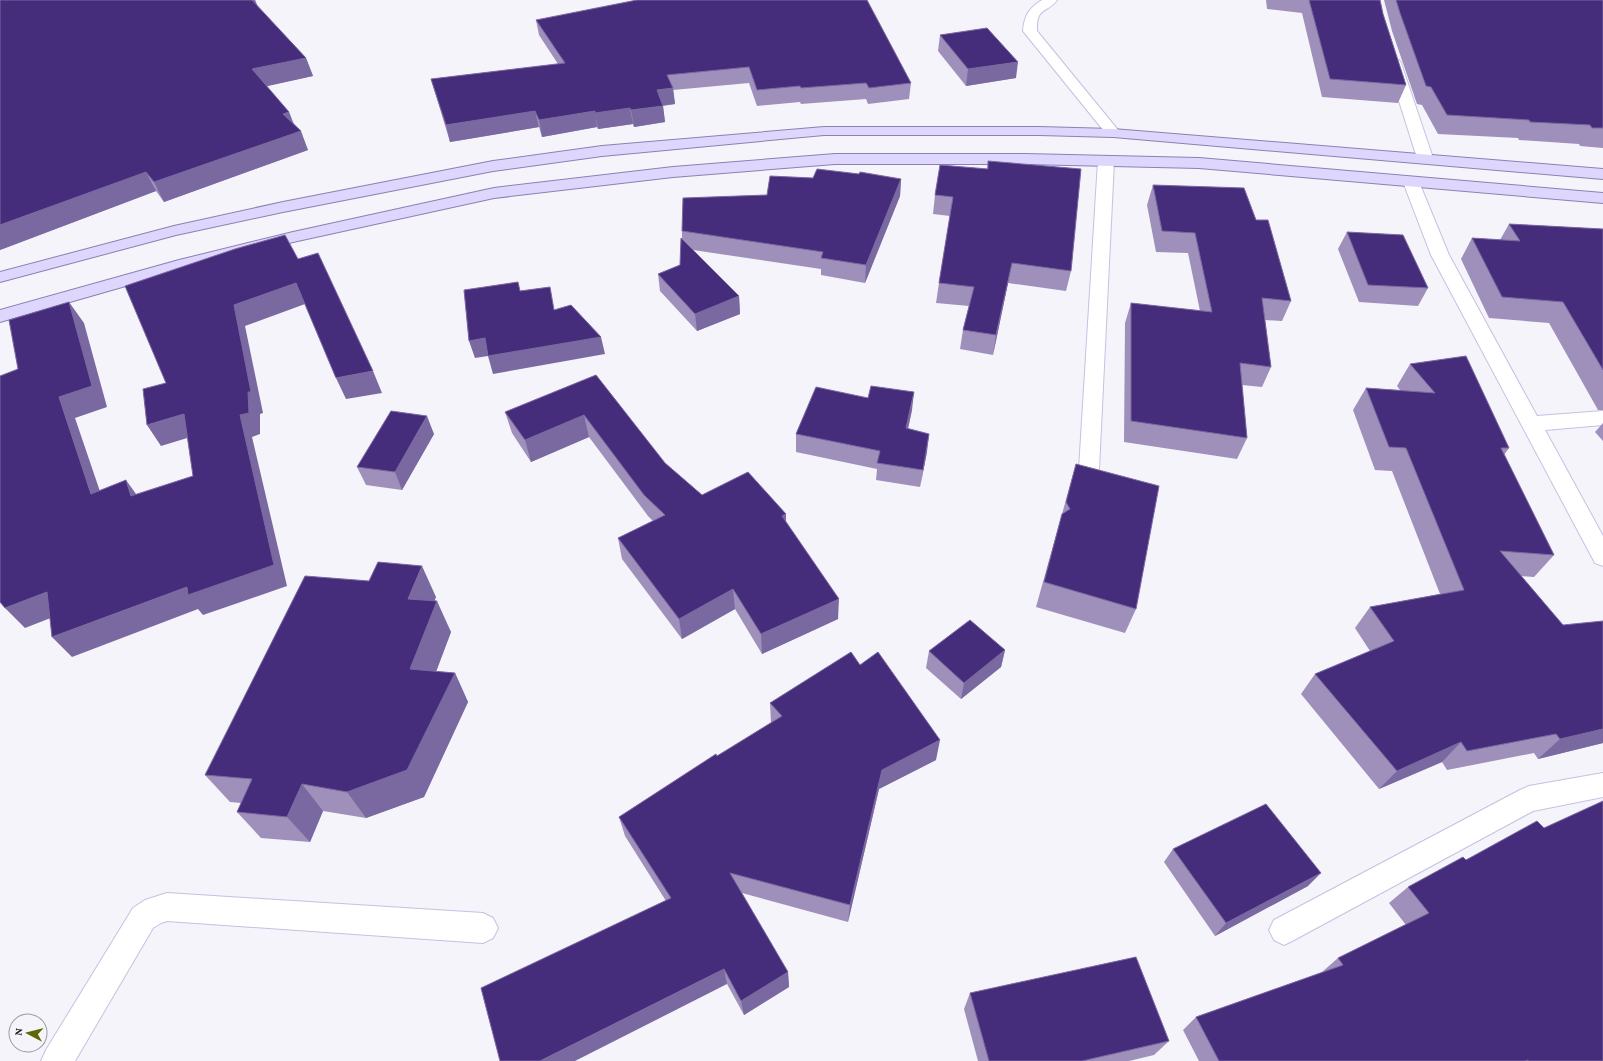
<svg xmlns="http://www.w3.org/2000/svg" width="1603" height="1061" viewBox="0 0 1603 1061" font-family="'Crimson Pro',serif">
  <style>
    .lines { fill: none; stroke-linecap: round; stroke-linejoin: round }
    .minor-casing { stroke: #c6c0e0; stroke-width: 2 }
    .major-casing { stroke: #8b81b0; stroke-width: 2 }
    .minor { fill: #fff; fill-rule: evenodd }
    .major { fill: #dfd6fe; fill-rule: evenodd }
    .wall { fill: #9e90bb }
    .shaded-wall { fill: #7a69a1 }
    .building { fill: #462d7b; stroke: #7a69a1 }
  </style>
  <rect width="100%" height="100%" fill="#f5f4fb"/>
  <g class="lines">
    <defs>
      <g id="minor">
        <path d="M 1042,0 L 1057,0 C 1047,14 1036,6 1037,31 L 1118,130 L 1120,133 L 1118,136 L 1113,137 L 1108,136 L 1023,31 C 1024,16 1029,8 1042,0 Z"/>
        <polygon points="1394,59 1399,60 1401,63 1433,158 1430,161 1425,163 1420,161 1417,158 1387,63 1389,60"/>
        <polygon points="1106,156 1111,158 1114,161 1099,469 1096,474 1089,477 1082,474 1079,469 1098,161 1101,158"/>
        <polygon points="1411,177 1417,179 1419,182 1449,255 1537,416 1603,411 1603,425 1545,430 1603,536 1603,566 1595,563 1431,255 1403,182 1405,179"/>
        <polygon points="1603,773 1603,797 1533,811 1294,940 1284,945 1274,940 1269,930 1274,920 1520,790 1529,786"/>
        <polygon points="167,893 483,913 493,918 498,928 493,938 483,943 167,921 161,923 153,928 75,1061 41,1061 46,1050 133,908 145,900"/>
      </g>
      <g id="major">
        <polygon points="824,127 1039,127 1113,129 1603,169 1603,179 1113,137 1039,135 824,135 602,156 493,171 283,212 176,235 0,282 0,272 174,226 283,202 493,161 602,146"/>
        <polygon points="835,154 1025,154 1199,158 1603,193 1603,203 1199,168 1025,164 835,164 673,177 494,198 293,242 185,269 0,322 0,310 179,260 293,232 494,188 673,167"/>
      </g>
    </defs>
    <!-- minor casing -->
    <use href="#minor" class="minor-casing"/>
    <!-- major casing -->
    <use href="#major" class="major-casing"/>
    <!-- minor -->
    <use href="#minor" class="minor"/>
    <!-- major -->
    <use href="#major" class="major"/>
  </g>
  <!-- wall -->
  <g class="wall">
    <polygon points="255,0 257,6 306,58 313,76 266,86 289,112 294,124 308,150 164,202 156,191 0,250"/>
    <polygon points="1266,0 1380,0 1383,14 1406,85 1398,103 1322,97 1302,13 1267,9"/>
    <polygon points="1384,0 1603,0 1603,148 1580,146 1579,144 1519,140 1518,138 1438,134 1422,105 1417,104 1392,31"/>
    <polygon points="536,20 911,83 909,99 868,104 866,99 801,104 800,102 757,106 749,83 673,90 675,104 663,106 665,122 634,127 633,124 598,129 597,127 542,137 539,127 450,142 431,79 558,64 539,35"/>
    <polygon points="940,35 1016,78 966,86 938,51"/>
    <polygon points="988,161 1071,271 1066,291 1008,283 993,355 960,349 963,330 969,306 936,303 939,283 950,216 933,214 935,195 987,169"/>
    <polygon points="813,178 901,179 900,196 865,283 821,275 821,269 693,250 739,296 740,314 697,331 660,291 658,274 680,265 682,239 682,231 767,195"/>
    <polygon points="1153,185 1256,220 1291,301 1282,321 1265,320 1271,367 1262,387 1242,385 1247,438 1237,459 1124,442 1125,323 1131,303 1200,311 1188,253 1156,252 1147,205"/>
    <polygon points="1509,224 1603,229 1603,410 1598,410 1549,323 1489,318 1461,259 1472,238 1500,240"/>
    <polygon points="1347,232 1428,288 1418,306 1359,302 1338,249"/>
    <polygon points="1410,364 1509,448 1504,455 1554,555 1534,577 1521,576 1603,743 1538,759 1534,753 1447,770 1442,762 1379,789 1301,694 1315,674 1370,651 1355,628 1370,607 1440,594 1392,471 1375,470 1353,410 1366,388 1400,390 1397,386"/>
    <polygon points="596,375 665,463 702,495 786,514 786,522 838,619 762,654 735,609 682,639 622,559 618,538 653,521 648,516 589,437 531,462 512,433 505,412"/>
    <polygon points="912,410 908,429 927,452 920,487 876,480 877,469 796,452 796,434"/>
    <polygon points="1603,423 1603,441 1595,432"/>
    <polygon points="434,434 402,490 366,485 357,467"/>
    <polygon points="1076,464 1136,609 1125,633 1036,607"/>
    <polygon points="436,597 434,601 451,632 436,672 455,673 468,702 424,797 366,818 323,811 310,842 261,838 237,812 241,803 230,802 205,775"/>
    <polygon points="1005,650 1001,667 961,699 926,668 929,651"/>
    <polygon points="860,665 936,760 879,789 848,922 742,893 788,972 789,987 744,1015 727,984 666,901 625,836 619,817 771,723 770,703"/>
    <polygon points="1544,828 1603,1061 1199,1061 1183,1030 1196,1017 1321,973 1338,958 1406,925 1389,903 1408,887 1466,860"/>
    <polygon points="1173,849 1308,886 1215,936 1164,862"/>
    <polygon points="970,993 1169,1041 1154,1055 1129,1061 978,1061 964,1009"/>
  </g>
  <!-- shaded-wall -->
  <g class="shaded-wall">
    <polygon points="247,0 255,0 258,7"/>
    <polygon points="306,58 313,76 259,88 252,69"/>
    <polygon points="1018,62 1016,78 966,86 968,69"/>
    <polygon points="673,88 675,104 658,106 657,90"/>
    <polygon points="663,106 665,122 634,127 631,110"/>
    <polygon points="630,108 633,124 598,129 595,113"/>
    <polygon points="535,111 539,127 450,142 446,125"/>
    <polygon points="595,111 597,127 542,137 539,120"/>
    <polygon points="289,112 296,131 283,114"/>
    <polygon points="301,131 308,150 164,202 154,182"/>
    <polygon points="146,172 156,191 0,250 0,225"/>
    <polygon points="901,179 900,196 865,283 866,265"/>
    <polygon points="1012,263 1008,283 993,355 996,335"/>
    <polygon points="296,283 305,304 245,326 263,413 260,414 260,434 252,437 287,586 203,615 198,609 72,657 52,637 187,587 240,415 234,305"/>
    <polygon points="739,296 740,314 697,331 695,314"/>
    <polygon points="69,302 84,323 107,407 75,418 108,515 91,494 59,397"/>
    <polygon points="601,337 605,354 493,374 488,356 475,358 469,341 485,338"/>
    <polygon points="373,371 382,393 346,399 336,378"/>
    <polygon points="914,392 912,410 904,446 906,428"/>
    <polygon points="184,414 197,435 161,446 147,425"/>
    <polygon points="584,415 589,437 531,462 525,440"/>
    <polygon points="427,416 434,434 402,490 395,472"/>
    <polygon points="929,434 927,452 920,487 923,470"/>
    <polygon points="126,480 141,501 131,496"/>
    <polygon points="786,514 786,534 782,516"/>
    <polygon points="422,566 436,597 423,629 408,599"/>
    <polygon points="733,589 735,609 682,639 679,619"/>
    <polygon points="47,592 66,612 25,628 5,608"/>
    <polygon points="839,599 838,619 762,654 761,634"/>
    <polygon points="437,601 451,632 426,698 410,669"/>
    <polygon points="1005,650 1001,667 961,699 964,683"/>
    <polygon points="455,673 468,702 424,797 366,818 347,792"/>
    <polygon points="1603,729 1603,743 1538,759 1560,739"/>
    <polygon points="940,740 936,760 879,789 848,922 850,905 882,770"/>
    <polygon points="1461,742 1442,762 1379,789 1397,771"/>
    <polygon points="302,784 323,811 310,842 287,817"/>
    <polygon points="1321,873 1308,886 1215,936 1226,923"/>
    <polygon points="724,969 727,984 575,1061 540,1061"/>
    <polygon points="788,972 789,987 744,1015 741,1001"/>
  </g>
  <!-- building -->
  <g class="building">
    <polygon points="0,0 252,0 306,58 252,69 289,112 283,114 301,131 154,182 146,172 0,225"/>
    <polygon points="637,0 867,0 911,83 869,88 866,83 801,88 800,86 757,90 749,67 667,75 673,88 657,90 663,106 631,110 630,108 595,113 595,111 539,120 535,111 446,125 431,79 565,63 536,20"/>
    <polygon points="1309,0 1380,0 1383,14 1406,85 1330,79"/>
    <polygon points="1396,0 1603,0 1603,128 1592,128 1590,125 1530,122 1529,120 1447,115 1431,87 1426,86 1400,13"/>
    <polygon points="987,28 1018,62 968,69 940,35"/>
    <polygon points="988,161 1081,169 1071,271 1012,263 996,335 963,330 974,287 939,283 953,197 935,195 940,165 988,169"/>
    <polygon points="817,169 859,174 860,172 901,179 866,265 821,258 823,252 682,231 683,198 767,195 770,176 813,178"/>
    <polygon points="1153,185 1244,188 1256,220 1268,220 1291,301 1262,298 1271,367 1240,363 1247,438 1131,421 1131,303 1212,312 1195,233 1162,231"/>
    <polygon points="1509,224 1603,229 1603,370 1563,302 1502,297 1472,238 1520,241"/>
    <polygon points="1347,232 1403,235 1428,288 1368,285"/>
    <polygon points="285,235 298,259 318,253 373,371 336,378 296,283 234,305 251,392 248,392 249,413 240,415 274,565 188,595 187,587 52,637 47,592 5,608 0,602 0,376 18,369 9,320 69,302 92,386 59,397 91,494 126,480 131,496 193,476 184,414 147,425 143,389 166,383 125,286 235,249"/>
    <polygon points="681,238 739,296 695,314 658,274 680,265"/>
    <polygon points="518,282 520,291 550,287 554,310 571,305 601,337 488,356 485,338 469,341 464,290"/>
    <polygon points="1466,356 1509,448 1501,448 1554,555 1500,551 1563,625 1603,621 1603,729 1560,739 1556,734 1467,751 1461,742 1397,771 1315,674 1394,641 1370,607 1464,590 1406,448 1389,447 1366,388 1435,393 1410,364"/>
    <polygon points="596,375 665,463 702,495 748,472 786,514 782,516 839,599 761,634 733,589 679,619 618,538 665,515 644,495 584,415 525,440 505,412"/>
    <polygon points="871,386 914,392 906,428 929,434 923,470 877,463 880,451 796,434 816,387 868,398"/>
    <polygon points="391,411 427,416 395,472 357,467"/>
    <polygon points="1076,464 1159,486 1136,609 1044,582 1062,514 1070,509 1066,502"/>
    <polygon points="378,562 422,566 408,599 437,601 410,669 455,673 407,770 347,792 302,784 287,817 237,812 252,779 205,775 305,576 369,581"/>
    <polygon points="970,620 1005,650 964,683 929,651"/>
    <polygon points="851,652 860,665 878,652 940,740 882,770 850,905 730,873 788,972 741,1001 724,969 540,1061 500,1061 481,988 671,898 619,817 716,754 717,756 782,716 770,703"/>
    <polygon points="1603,801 1603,1061 1528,1061 1528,1060 1525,1061 1219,1061 1196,1017 1343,965 1338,958 1429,913 1408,887 1463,857 1466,860 1537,821 1544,828"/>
    <polygon points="1266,804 1321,873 1226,923 1173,849"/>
    <polygon points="1136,957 1169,1041 1082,1061 989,1061 970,993"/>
  </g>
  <!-- north arrow -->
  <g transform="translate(28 1033) rotate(277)"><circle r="19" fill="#f5f4fb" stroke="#9d9ba4"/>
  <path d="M0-3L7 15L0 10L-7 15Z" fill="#606604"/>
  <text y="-6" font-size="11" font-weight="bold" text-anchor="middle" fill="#181521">N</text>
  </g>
</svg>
